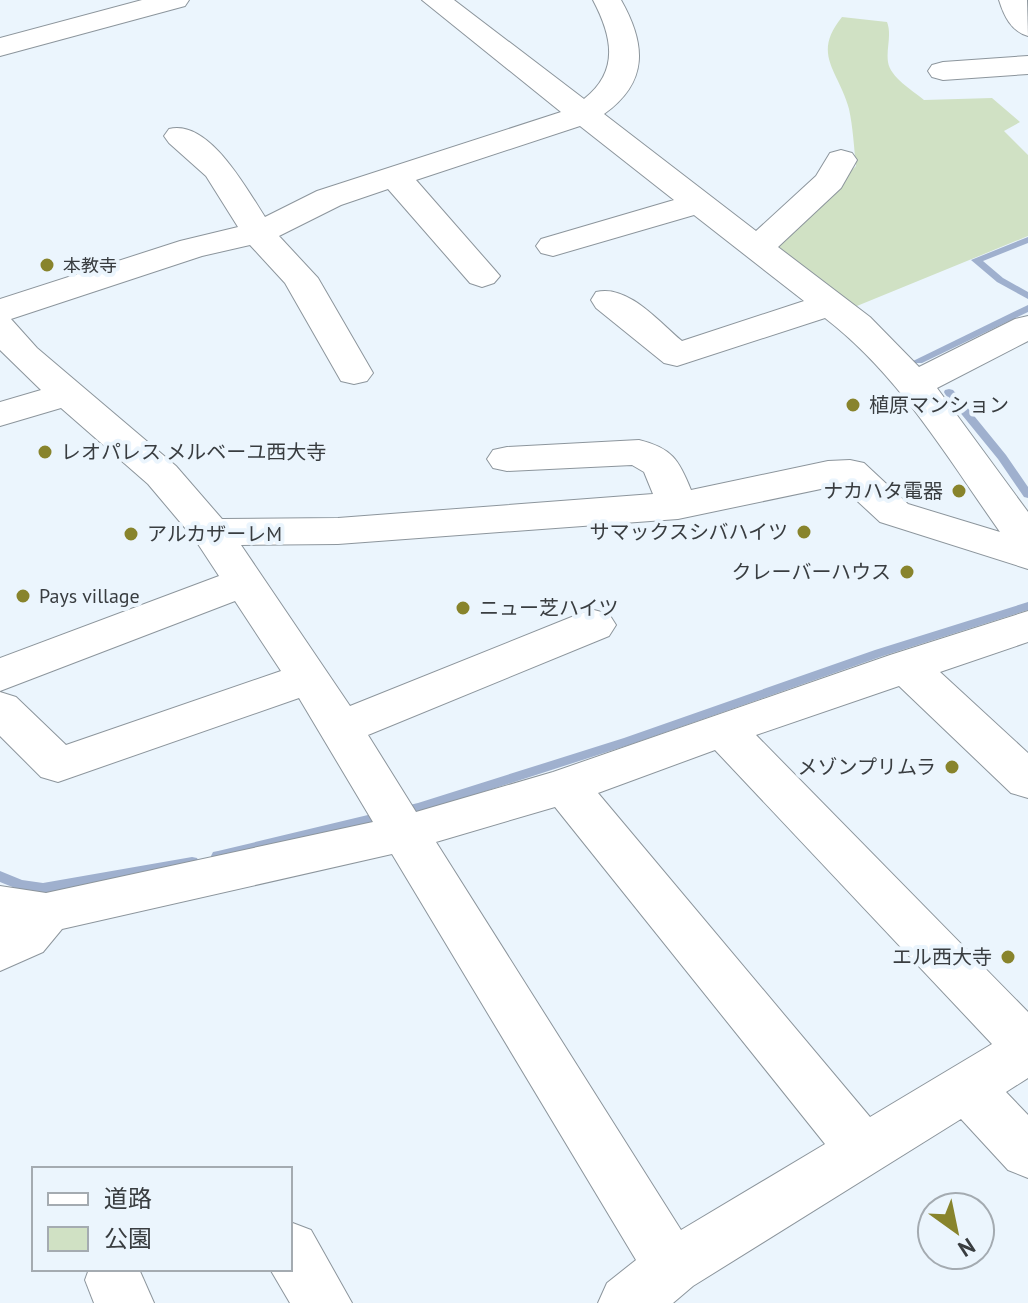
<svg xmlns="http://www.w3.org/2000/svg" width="1028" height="1303" viewBox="0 0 1028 1303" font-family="'PT Sans','Noto Sans JP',sans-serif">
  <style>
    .green { fill: #d0e1c4 }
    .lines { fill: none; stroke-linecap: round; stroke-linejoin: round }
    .stream { fill: #9fb0ce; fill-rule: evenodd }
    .minor-casing { stroke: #8c959c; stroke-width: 2 }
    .minor { fill: #fff; fill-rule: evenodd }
    .poi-dot { fill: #88842c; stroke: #ebf5fd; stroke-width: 3 }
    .labels { text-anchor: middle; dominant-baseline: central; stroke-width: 8; stroke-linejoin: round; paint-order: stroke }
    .far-poi-label { font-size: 18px; fill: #393d40; stroke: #ebf5fd; text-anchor: start }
    .poi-label { font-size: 20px; fill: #393d40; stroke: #ebf5fd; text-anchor: start }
  </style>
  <rect width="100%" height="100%" fill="#ebf5fd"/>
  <!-- green -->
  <path class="green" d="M 842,17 L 887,22 C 892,35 886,48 888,62 C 890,77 912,90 924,100 L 992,98 L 1020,122 L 1004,131 L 1028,155 L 1028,236 L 852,308 L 773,247 L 856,166 C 854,148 853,127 849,109 C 839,71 811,55 842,17 Z"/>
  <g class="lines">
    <!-- stream -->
    <g class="stream">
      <polygon points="1028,237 1028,243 983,261 1003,278 1028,292 1028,299 997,282 971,260"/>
      <polygon points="1028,305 1028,312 922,363 914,363 913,361"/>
      <polygon points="949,389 953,390 1006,455 1028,487 1028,498 1024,497 998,459 945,394 944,392 945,390"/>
      <polygon points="1028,602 1028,610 883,656 632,744 418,813 218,861 213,860 211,856 213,852 218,851 418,803 624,738 875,650"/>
      <polygon points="192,857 197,858 199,862 197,866 192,867 43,893 20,890 0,882 0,871 22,880 43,883"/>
    </g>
    <defs>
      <g id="minor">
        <polygon points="142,0 189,0 185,6 0,56 0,38"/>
        <path d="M 422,0 L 454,0 L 584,99 C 620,71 612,36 593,0 L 621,0 C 646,44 649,82 604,114 L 756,231 L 816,176 L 830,153 L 841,150 L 852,153 L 857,160 L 841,188 L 778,247 L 870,317 L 919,367 L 1015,319 L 1028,316 L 1028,341 L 937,388 L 1028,512 L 1028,569 L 880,522 L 840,485 L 678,519 L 338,544 L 241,545 L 350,706 L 579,614 L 594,610 L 609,614 L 616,625 L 609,636 L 368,735 L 416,812 L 553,772 L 890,655 L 1028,611 L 1028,642 L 940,672 L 1028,753 L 1028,798 L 1011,793 L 899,686 L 756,735 L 1028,1012 L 1028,1078 L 1006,1092 L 1028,1115 L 1028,1178 L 1008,1170 L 961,1119 L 693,1286 L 673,1303 L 598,1303 L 607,1283 L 636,1260 L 392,854 L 62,929 L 43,952 L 0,971 L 0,886 L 46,893 L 373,822 L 299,698 L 58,782 L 41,777 L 0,736 L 0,692 L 16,697 L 66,745 L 281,671 L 235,601 L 0,691 L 0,658 L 219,576 L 196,541 L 148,484 L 61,408 L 0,426 L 0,402 L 41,390 L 0,350 L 0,299 L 180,241 L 238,227 L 206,176 L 169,143 L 164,136 L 169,129 C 209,119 246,188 265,217 L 317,191 L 561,112 ZM 580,126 L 674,200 L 541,239 L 536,246 L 541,253 L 553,256 L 694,215 L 804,301 L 682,341 C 659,322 628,284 596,292 L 591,300 L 596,308 L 664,363 L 677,366 L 825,318 C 899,375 947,457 1000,532 L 908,504 L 864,463 L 850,460 L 828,461 L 691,490 C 679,460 672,448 639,440 L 507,447 L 493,450 L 487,459 L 493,468 L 507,471 L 632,465 L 644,472 L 653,494 L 338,518 L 222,519 L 176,466 L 37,348 L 11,319 L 202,256 L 250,245 L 285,283 L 341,381 L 354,384 L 367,381 L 373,373 L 318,278 L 279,236 L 341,205 L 388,189 L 470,283 L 482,287 L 494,283 L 500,276 L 494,269 L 416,180 ZM 715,750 L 992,1044 L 870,1117 L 598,793 ZM 555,807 L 825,1144 L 681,1230 L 436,842 Z"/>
        <path d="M 999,0 L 1027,0 L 1028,36 C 1011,31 1004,16 999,0 Z"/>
        <polygon points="1028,56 1028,74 943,80 932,77 928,71 932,65 943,62"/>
        <polygon points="290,1222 311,1230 352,1303 290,1303 270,1269 290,1269"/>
        <polygon points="89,1269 139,1269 154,1303 94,1303 85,1280"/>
      </g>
    </defs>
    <!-- minor casing -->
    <use href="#minor" class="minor-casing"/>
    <!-- minor -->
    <use href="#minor" class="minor"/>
  </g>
  <!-- markers -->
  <g class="poi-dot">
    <circle cx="47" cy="265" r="8"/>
    <circle cx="853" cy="405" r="8"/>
    <circle cx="45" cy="452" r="8"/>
    <circle cx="959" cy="491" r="8"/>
    <circle cx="804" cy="532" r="8"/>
    <circle cx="131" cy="534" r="8"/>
    <circle cx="907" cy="572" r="8"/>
    <circle cx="23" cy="596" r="8"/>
    <circle cx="463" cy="608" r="8"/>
    <circle cx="952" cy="767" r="8"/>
    <circle cx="1008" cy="957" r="8"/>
  </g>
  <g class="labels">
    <!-- far-poi labels -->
    <g class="far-poi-label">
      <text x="63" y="265">本教寺</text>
    </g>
    <!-- poi labels -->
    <g class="poi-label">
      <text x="869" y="405">植原マンション</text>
      <text x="61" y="452">レオパレス メルベーユ西大寺</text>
      <text x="943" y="491" text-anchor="end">ナカハタ電器</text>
      <text x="788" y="532" text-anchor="end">サマックスシバハイツ</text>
      <text x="147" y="534">アルカザーレM</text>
      <text x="891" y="572" text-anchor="end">クレーバーハウス</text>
      <text x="39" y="596">Pays village</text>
      <text x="479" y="608">ニュー芝ハイツ</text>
      <text x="936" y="767" text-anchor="end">メゾンプリムラ</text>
      <text x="992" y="957" text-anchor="end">エル西大寺</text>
    </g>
  </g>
  <!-- legend -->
  <rect x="32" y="1167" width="260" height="104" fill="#ebf5fd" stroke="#a4abb1" stroke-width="2"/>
  <rect x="48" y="1193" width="40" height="12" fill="#ffffff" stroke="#a4abb1" stroke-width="2"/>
  <text x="104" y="1207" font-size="24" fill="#393d40">道路</text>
  <rect x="48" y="1227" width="40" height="24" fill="#d0e1c4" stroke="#a4abb1" stroke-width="2"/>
  <text x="104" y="1247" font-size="24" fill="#393d40">公園</text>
  <!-- north arrow -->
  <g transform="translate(956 1231) rotate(147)"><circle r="38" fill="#ebf5fd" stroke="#a4abb1" stroke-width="2"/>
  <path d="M0-6L14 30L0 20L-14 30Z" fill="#88842c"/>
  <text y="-12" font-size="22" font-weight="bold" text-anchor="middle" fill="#393d40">N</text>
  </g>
</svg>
